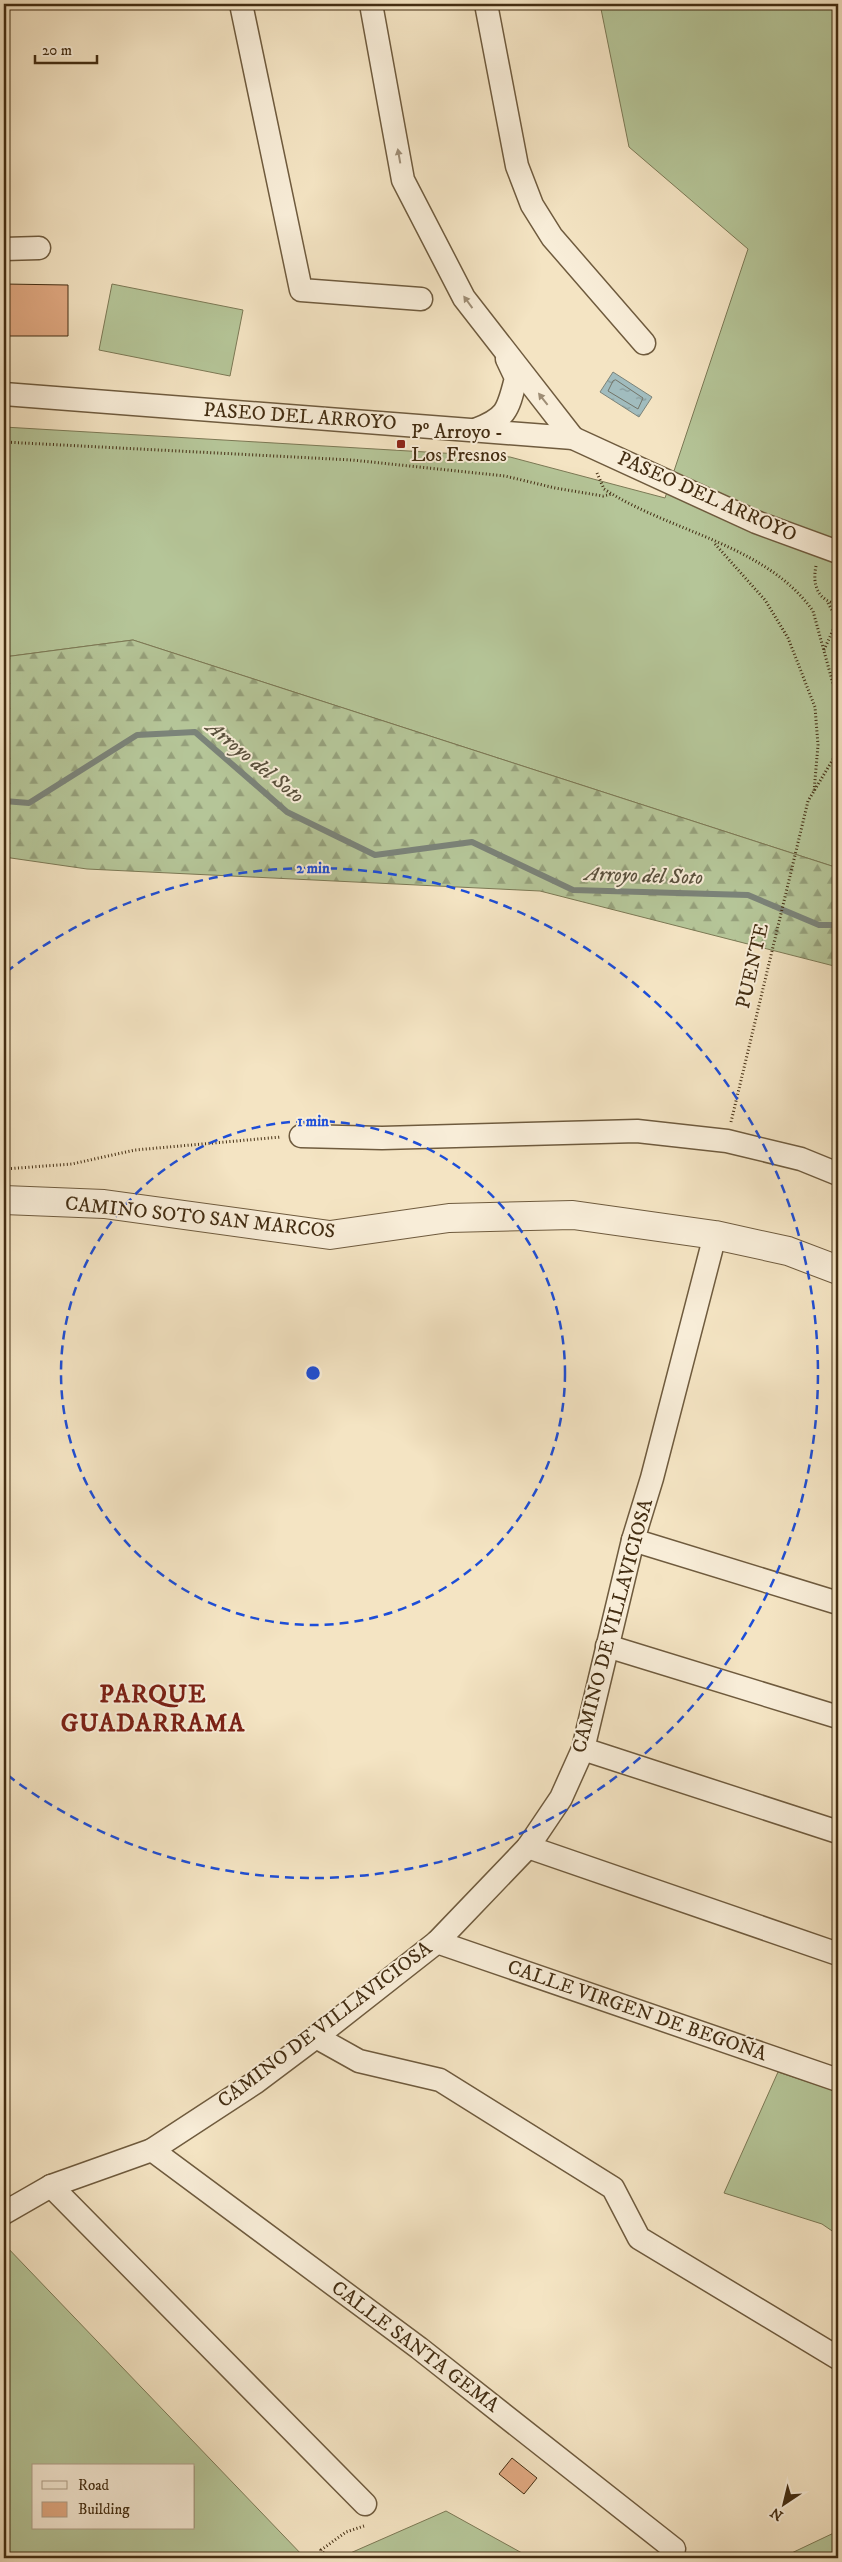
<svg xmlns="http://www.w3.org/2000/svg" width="842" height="2562" viewBox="0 0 842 2562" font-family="'IM FELL DW Pica',serif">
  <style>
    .grass { fill: #b5c598; stroke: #7c7955; fill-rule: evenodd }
    .forest { fill: url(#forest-firs); stroke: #7c7955 }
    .water { fill: url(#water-ripples); stroke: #7b8379 }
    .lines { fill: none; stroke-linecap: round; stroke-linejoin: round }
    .shore { stroke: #727468; stroke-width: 1 }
    .stream { stroke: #7b8379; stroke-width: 6 }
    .building { fill: #e2aa83; stroke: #432d12 }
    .minor-casing { stroke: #6f5b3e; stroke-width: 25 }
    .tertiary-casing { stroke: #6f5b3e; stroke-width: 30 }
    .path { stroke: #432d12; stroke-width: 3; stroke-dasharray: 1 2.5; stroke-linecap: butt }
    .minor { stroke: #f8edd8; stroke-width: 22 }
    .tertiary { stroke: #f8edd8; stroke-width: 28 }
    .oneway { fill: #9e8d75 }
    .ring { fill: none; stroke: #1d4ed8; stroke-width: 2.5; stroke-dasharray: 9 6 }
    .poi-dot { fill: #8f2418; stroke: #f8edd8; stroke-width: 2 }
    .labels { text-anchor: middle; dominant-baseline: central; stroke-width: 4; stroke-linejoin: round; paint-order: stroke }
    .street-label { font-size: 20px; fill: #432d12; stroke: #f8edd8 }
    .poi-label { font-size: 20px; fill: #432d12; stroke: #f8edd8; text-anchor: start }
    .water-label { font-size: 21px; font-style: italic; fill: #5a513d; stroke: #f8edd8 }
    .district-label { font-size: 25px; font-weight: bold; letter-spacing: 1px; fill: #7a1f14; stroke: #f8edd8 }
    .centre { fill: #1d4ed8; stroke: #f8edd8; stroke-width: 2.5 }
    .ring-label { font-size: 15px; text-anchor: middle; font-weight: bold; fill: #1d4ed8; stroke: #f8edd8; stroke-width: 4; stroke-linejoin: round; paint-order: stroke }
  </style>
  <defs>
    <pattern id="forest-firs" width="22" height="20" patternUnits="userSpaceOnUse" patternTransform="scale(1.25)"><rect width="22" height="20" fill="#b5c598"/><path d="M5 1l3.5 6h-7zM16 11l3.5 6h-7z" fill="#95a07b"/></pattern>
    <pattern id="water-ripples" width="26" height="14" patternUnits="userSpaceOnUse" patternTransform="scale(1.25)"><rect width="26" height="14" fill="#a1bcbe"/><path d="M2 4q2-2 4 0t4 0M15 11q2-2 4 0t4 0" fill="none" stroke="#859999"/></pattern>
  </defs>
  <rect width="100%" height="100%" fill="#f4e4c3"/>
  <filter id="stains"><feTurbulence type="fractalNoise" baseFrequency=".004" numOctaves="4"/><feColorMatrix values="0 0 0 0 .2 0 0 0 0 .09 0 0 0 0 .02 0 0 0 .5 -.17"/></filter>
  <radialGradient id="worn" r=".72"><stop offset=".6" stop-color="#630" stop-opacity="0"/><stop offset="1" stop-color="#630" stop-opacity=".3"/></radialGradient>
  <!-- grass -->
  <g class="grass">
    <polygon points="600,4 838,4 838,868 133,640 4,657 4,427 510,457 665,498 748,249 629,147"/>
    <polygon points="112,284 243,310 230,376 99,350"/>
    <polygon points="778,2072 838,2092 838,2235 822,2224 724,2193"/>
    <path d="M 4,2244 L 305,2558 L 4,2558 ZM 34,2466 L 194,2466 L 194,2528 L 34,2528 Z"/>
    <polygon points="446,2511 531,2558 339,2558"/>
    <polygon points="838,2531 838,2558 781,2558"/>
  </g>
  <!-- forest -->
  <polygon class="forest" points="133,640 838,868 838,967 540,891 87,869 4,857 4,657"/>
  <!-- water -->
  <polygon class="water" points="613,372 652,397 639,417 600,392"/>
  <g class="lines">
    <!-- shore -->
    <polygon class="shore" points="616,380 643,398 638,409 608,391 613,381"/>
    <!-- stream -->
    <polyline class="stream" points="4,801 29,803 137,735 195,732 287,812 375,855 472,842 573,890 748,895 819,925 838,925"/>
  </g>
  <!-- building -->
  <g class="building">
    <polygon points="4,284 68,285 68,336 4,336"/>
    <polygon points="512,2458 537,2478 524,2494 499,2474"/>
  </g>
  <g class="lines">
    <defs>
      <g id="minor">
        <polyline points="241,4 301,290 421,299"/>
        <polyline points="371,4 403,180 464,298 573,438"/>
        <polyline points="486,4 517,166 532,205 552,237 644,343"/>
        <polyline points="4,249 39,248"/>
        <polyline points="4,394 573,438 756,522 838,552"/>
        <path d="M 475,430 C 507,418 508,410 516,378 L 507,359"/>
        <polyline points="301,1136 382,1138 637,1131 727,1141 801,1159 838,1174"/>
        <polyline points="633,1540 838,1603"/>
        <polyline points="607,1646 838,1717"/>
        <polyline points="583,1749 838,1832"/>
        <polyline points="528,1847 838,1954"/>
        <polyline points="437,1942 838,2080"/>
        <polyline points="316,2037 359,2061 440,2080 613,2188 639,2238 838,2358"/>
        <polyline points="152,2150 419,2348 674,2549"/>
        <polyline points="51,2186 365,2504"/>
        <polyline points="4,2213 51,2186 152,2150 256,2082 316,2037 437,1942 528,1847 561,1798 583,1749 633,1540 652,1478 715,1235"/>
      </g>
      <polyline id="tertiary" points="4,1200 104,1204 330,1235 449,1218 573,1215 715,1235 788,1251 838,1270"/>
    </defs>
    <!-- minor casing -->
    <use href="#minor" class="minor-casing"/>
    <!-- tertiary casing -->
    <use href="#tertiary" class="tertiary-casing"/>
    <!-- path -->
    <g class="path">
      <polyline points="4,442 352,460 505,476 555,488 603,496 612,494"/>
      <path d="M 597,473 L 604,489 L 612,494 C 677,533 768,547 813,611 L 838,702"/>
      <polyline points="715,544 765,600 788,638 815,707 818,745 814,792"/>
      <path d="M 816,566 C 812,585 818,601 838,604"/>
      <polyline points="828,603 838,621"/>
      <polyline points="824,650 838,619"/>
      <polyline points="731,1122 808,801 838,751"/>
      <polyline points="4,1169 72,1164 135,1150 281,1137"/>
      <polyline points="328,2558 321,2550 346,2532 364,2526"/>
    </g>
    <!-- minor -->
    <use href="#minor" class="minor"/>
    <!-- tertiary -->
    <use href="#tertiary" class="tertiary"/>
  </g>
  <!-- one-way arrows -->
  <defs><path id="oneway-solid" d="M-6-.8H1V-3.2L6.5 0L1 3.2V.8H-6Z" transform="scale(1.25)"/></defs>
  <g class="oneway">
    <use href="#oneway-solid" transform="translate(399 156) rotate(-100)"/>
    <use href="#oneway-solid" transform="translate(468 302) rotate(-126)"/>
    <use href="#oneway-solid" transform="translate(543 399) rotate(-128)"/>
  </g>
  <!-- distance rings -->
  <g class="ring">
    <circle cx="313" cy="1373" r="252"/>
    <path d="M6 972A505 505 0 1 1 6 1774"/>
  </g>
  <!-- markers -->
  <rect class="poi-dot" x="396" y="439" width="10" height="10" rx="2.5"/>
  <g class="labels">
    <!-- street labels -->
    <g class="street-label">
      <text transform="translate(300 417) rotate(4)">PASEO DEL ARROYO</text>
      <text transform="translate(707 497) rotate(24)">PASEO DEL ARROYO</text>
      <text transform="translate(753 966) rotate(-77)">PUENTE</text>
      <text transform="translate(200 1218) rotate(6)">CAMINO SOTO SAN MARCOS</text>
      <text transform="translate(613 1626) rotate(-75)">CAMINO DE VILLAVICIOSA</text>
      <text transform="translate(637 2011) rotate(19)">CALLE VIRGEN DE BEGOÑA</text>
      <text transform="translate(325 2025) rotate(-37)">CAMINO DE VILLAVICIOSA</text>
      <text transform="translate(415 2347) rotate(37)">CALLE SANTA GEMA</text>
    </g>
    <!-- poi labels -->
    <g class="poi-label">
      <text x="411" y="432">Pº Arroyo -<tspan x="411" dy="23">Los Fresnos</tspan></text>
    </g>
    <!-- water labels -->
    <g class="water-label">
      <text transform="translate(255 762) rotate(39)">Arroyo del Soto</text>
      <text transform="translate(644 876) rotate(2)">Arroyo del Soto</text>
    </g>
    <!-- district labels -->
    <g class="district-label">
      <text x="153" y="1694">PARQUE<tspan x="153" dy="29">GUADARRAMA</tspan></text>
    </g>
  </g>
  <circle cx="313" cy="1373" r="8" class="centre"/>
  <g class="ring-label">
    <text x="313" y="873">2 min</text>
    <text x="313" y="1126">1 min</text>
  </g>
  <!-- margin -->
  <rect width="842" height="2562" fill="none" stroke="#f4e4c3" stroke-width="20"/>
  <rect x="5" y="5" width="832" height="2552" fill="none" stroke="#432d12" stroke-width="2.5"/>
  <rect x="10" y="10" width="822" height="2542" fill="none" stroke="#432d12"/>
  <!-- legend -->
  <rect x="32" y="2464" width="162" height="65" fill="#f8edd8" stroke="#b0a089"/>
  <rect x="42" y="2481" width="25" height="8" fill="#f8edd8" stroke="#b0a089"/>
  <text x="78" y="2490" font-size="15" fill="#432d12">Road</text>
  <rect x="42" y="2502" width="25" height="15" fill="#e2aa83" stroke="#b0a089"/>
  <text x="78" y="2514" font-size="15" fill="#432d12">Building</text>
  <!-- north arrow -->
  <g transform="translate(784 2504) rotate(215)" stroke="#f8edd8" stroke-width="4" paint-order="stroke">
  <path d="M0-4L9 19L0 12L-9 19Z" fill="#432d12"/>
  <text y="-8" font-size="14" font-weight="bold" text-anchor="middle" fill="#432d12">N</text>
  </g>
  <!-- scale -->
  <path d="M35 55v8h62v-8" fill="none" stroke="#432d12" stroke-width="2.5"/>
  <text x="42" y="55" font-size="15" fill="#432d12" stroke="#f8edd8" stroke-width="4" paint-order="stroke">20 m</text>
  <rect width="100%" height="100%" filter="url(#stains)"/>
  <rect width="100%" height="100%" fill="url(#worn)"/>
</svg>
